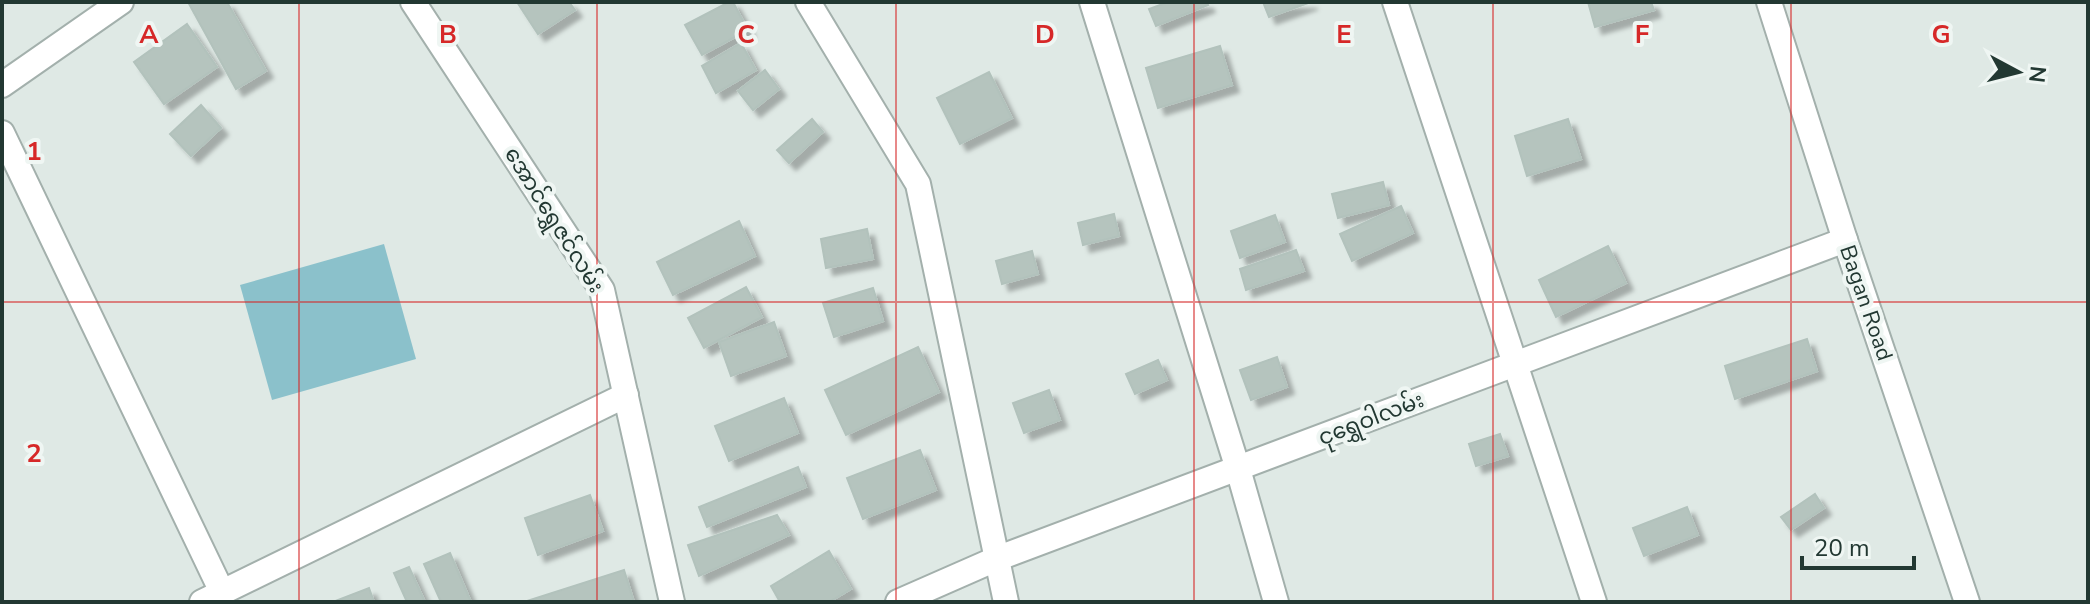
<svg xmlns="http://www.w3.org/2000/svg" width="2090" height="604" viewBox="0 0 2090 604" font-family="'Nunito Sans','Noto Sans Myanmar',sans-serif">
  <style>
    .water { fill: #8bc1cb }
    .building { fill: #b5c4be; stroke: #b2c2bc; stroke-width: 2; filter: url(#shadow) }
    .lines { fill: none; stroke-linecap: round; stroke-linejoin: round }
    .minor-casing { stroke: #a3b0ac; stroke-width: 28 }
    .tertiary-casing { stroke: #a3b0ac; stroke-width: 28 }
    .minor { stroke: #fff; stroke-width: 24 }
    .tertiary { stroke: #fff; stroke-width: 24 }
    .grid { fill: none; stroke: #d62828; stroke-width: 2; stroke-opacity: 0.55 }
    .labels { text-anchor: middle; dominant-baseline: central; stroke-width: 8; stroke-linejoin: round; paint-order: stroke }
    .street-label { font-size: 22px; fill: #223832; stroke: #eff6f3 }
    .grid-label { font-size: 26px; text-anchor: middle; font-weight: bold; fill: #d62828; stroke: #eff6f3; stroke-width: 8; stroke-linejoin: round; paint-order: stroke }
  </style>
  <defs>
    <filter id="shadow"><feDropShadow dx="7" dy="7" stdDeviation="2" flood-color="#0004"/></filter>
  </defs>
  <rect width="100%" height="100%" fill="#dfe9e5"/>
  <!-- water -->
  <polygon class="water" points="384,244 416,359 272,400 240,285"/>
  <!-- building -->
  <g class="building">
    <polygon points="188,2 227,2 266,71 236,89"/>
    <polygon points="517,2 569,2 575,10 538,34"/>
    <polygon points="729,2 733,2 748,30 702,55 685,25"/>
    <polygon points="1168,2 1206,2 1208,5 1156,26 1149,9"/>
    <polygon points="1263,2 1311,2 1269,17"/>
    <polygon points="1588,2 1651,2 1654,10 1595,27"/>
    <polygon points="187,24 217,67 164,104 134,62"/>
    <polygon points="741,43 756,70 716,93 702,66"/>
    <polygon points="1220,46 1232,85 1158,108 1146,68"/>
    <polygon points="765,70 779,89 753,110 738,91"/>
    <polygon points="989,72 1012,118 960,144 937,98"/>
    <polygon points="201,105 221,128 191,156 170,134"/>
    <polygon points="812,119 823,132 789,163 777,150"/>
    <polygon points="1568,119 1581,159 1527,176 1515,136"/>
    <polygon points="1383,182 1389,205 1338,218 1332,194"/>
    <polygon points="1401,206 1413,233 1352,261 1340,234"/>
    <polygon points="1114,214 1119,236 1083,245 1078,223"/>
    <polygon points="1275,215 1285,242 1240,258 1231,231"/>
    <polygon points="739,221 755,256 673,295 657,262"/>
    <polygon points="867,229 873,259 826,268 821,239"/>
    <polygon points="1608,246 1626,283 1556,317 1539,280"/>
    <polygon points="1296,250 1304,271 1246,290 1240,269"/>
    <polygon points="1032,251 1038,274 1002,284 996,261"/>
    <polygon points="746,287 762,317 704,348 688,318"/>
    <polygon points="873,288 883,321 834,337 823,303"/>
    <polygon points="774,322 786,356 731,376 719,342"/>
    <polygon points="1807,339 1817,371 1735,399 1725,366"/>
    <polygon points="918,347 939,392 846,435 825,390"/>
    <polygon points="1277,357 1287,387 1251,400 1240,370"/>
    <polygon points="1158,360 1167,380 1135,394 1126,374"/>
    <polygon points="1049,390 1060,420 1024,433 1013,403"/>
    <polygon points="784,398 798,433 729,461 715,426"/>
    <polygon points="1500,434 1508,456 1476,466 1469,444"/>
    <polygon points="920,450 936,490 863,519 847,478"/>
    <polygon points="798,467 806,487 707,527 699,507"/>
    <polygon points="1815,494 1824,508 1791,530 1781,517"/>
    <polygon points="590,495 603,531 538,555 525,518"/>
    <polygon points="1687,507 1698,535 1644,556 1633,528"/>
    <polygon points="777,515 789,535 699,576 688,545"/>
    <polygon points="829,551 851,589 829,602 780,602 771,586"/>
    <polygon points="450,553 471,602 441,602 424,564"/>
    <polygon points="409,567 425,602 407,602 394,573"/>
    <polygon points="624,570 634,602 527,602 527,601"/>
    <polygon points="369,588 374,602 333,602"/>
  </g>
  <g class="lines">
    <defs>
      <g id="minor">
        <polyline points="413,2 602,290 672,602"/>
        <polyline points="808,2 918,184 1006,602"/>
        <polyline points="1092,2 1238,469 1276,602"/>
        <polyline points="1395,2 1594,602"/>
        <polyline points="2,85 121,2"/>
        <polyline points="2,133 222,592"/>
        <polyline points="202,602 626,395"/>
        <polyline points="898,602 996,559 1845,240"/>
      </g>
      <polyline id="tertiary" points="1769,2 1845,240 1967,602"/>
    </defs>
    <!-- minor casing -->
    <use href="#minor" class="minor-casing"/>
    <!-- tertiary casing -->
    <use href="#tertiary" class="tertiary-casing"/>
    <!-- minor -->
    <use href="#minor" class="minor"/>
    <!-- tertiary -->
    <use href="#tertiary" class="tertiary"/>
  </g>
  <!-- grid -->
  <path class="grid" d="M 299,2 L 299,602M 597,2 L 597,602M 896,2 L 896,602M 1194,2 L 1194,602M 1493,2 L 1493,602M 1791,2 L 1791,602M 2,302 L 2088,302"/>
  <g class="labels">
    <!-- street labels -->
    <g class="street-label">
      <text transform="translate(554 220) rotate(58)">အောင်ရွှေဇင်လမ်း</text>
      <text transform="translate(1866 303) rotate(71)">Bagan Road</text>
      <text transform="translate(1371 419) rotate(-21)">ငုရွှေဝါလမ်း</text>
    </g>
  </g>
  <g class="grid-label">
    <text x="149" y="43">A</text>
    <text x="448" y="43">B</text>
    <text x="746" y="43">C</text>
    <text x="1045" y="43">D</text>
    <text x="1344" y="43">E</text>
    <text x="1642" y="43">F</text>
    <text x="1941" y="43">G</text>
    <text x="34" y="160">1</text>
    <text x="34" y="462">2</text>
  </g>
  <!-- border -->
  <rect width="2090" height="604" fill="none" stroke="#223832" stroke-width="8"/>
  <!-- north arrow -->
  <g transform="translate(2018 72) rotate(97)" stroke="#eff6f3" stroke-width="6" paint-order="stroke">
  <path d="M0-6L14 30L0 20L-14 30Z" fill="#223832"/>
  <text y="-12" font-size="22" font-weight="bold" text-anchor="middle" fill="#223832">N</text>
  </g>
  <!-- scale -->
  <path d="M1802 556v12h112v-12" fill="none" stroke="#223832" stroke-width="4"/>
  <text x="1814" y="556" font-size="24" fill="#223832" stroke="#eff6f3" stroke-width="6" paint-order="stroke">20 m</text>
</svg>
